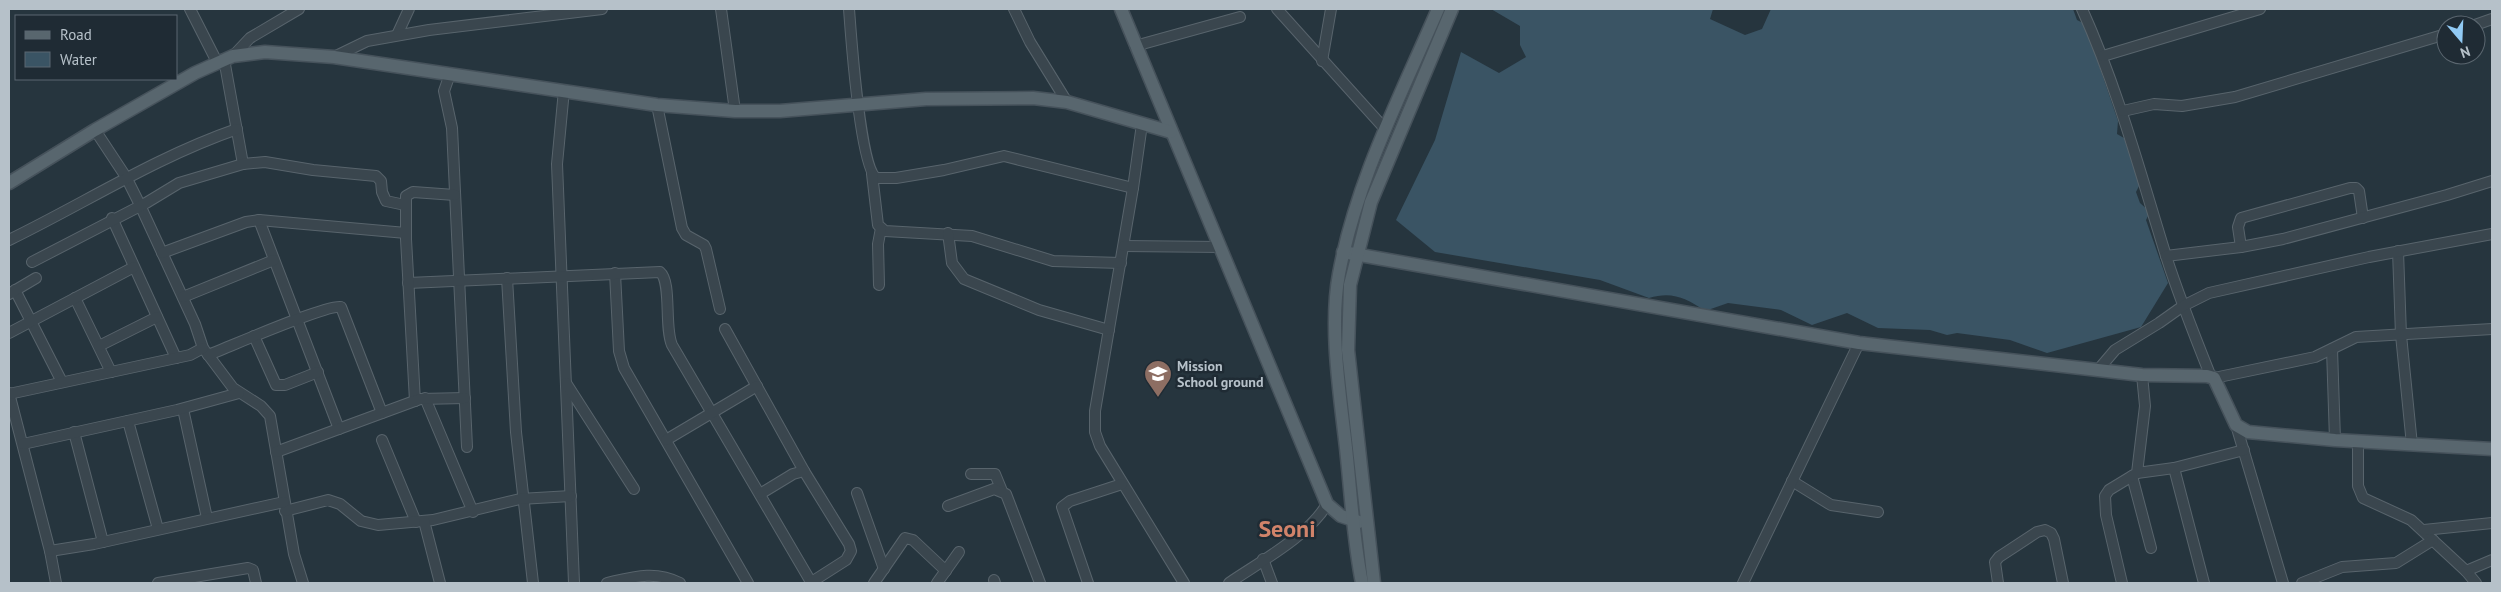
<svg xmlns="http://www.w3.org/2000/svg" width="2501" height="592" viewBox="0 0 2501 592" font-family="'PT Sans',sans-serif">
  <style>
    .water { fill: #3a5464 }
    .lines { fill: none; stroke-linecap: round; stroke-linejoin: round }
    .minor-casing { stroke: #58646c; stroke-width: 12 }
    .major-casing { stroke: #46525b; stroke-width: 15 }
    .minor { stroke: #3a464e; stroke-width: 10 }
    .major { stroke: #58666e; stroke-width: 12 }
    .labels { text-anchor: middle; dominant-baseline: central; stroke-width: 5; stroke-linejoin: round; paint-order: stroke }
    .poi-label { font-size: 14px; font-weight: bold; fill: #b6c1c9; stroke: #1f2b34; text-anchor: start }
    .town-label { font-size: 24px; font-weight: bold; fill: #d1836a; stroke: #1f2b34 }
  </style>
  <rect width="100%" height="100%" fill="#26353e"/>
  <!-- water -->
  <path class="water" d="M 1491,9 L 1713,9 L 1710,19 L 1745,35 L 1762,29 L 1771,9 L 2073,9 L 2077,20 L 2085,24 L 2118,121 L 2117,134 L 2124,138 L 2140,184 L 2136,192 L 2140,203 L 2150,212 L 2146,220 L 2168,283 L 2141,327 L 2047,353 L 2010,340 L 1957,333 L 1947,335 L 1930,330 L 1878,328 L 1847,313 L 1812,325 L 1781,310 L 1728,303 L 1705,311 C 1686,298 1672,291 1649,298 L 1600,280 L 1435,252 L 1396,220 L 1435,140 L 1461,52 L 1499,73 L 1526,57 L 1520,45 L 1520,26 Z"/>
  <g class="lines">
    <defs>
      <g id="minor">
        <polyline points="190,9 217,62"/>
        <polyline points="721,9 735,111"/>
        <path d="M 849,9 C 851,36 860,165 876,178 L 896,178 L 944,170 L 1004,156 L 1133,188"/>
        <polyline points="1014,9 1030,42 1067,102"/>
        <polyline points="1277,9 1385,129"/>
        <path d="M 2082,9 C 2118,89 2140,172 2166,256 C 2179,297 2195,337 2211,377"/>
        <polyline points="2475,25 2492,19"/>
        <polyline points="397,35 409,9"/>
        <polyline points="1135,46 1240,17"/>
        <polyline points="233,56 250,38 299,9"/>
        <polyline points="2103,56 2260,9"/>
        <polyline points="334,57 367,41 429,30 602,9"/>
        <polyline points="224,59 243,164"/>
        <polyline points="1322,61 1331,9"/>
        <polyline points="450,74 444,91 452,128 467,447"/>
        <polyline points="564,90 557,164 574,583"/>
        <polyline points="657,105 682,228 686,235 704,245 706,249 720,309"/>
        <polyline points="2123,111 2154,104 2182,106 2235,97 2446,34"/>
        <polyline points="1142,124 1133,188 1095,411 1095,432 1100,446 1184,583"/>
        <polyline points="95,130 126,177 140,205 195,324 203,348 233,388 261,406 270,416 294,554 303,583"/>
        <polyline points="872,174 878,225 885,231 972,236 1053,261 1121,263"/>
        <polyline points="112,218 176,358"/>
        <polyline points="259,220 339,429"/>
        <polyline points="948,233 952,263 964,279 1039,310 1109,330"/>
        <path d="M 9,240 C 85,203 156,157 237,129"/>
        <polyline points="1124,246 1221,247"/>
        <polyline points="2241,247 2238,227 2241,218 2350,188 2356,188 2359,191 2363,218"/>
        <polyline points="2398,251 2401,335 2412,445"/>
        <polyline points="162,253 246,222 259,220 406,233"/>
        <polyline points="2166,256 2241,247 2283,239 2447,195 2492,181"/>
        <polyline points="32,262 146,203 179,183 243,164 265,162 313,170 376,176 381,181 382,192 386,201 405,205"/>
        <polyline points="615,273 619,351 624,368 748,583"/>
        <polyline points="507,278 516,432 533,583"/>
        <path d="M 408,283 L 660,272 C 672,282 664,327 672,345 L 811,582"/>
        <polyline points="879,285 878,244 881,228"/>
        <polyline points="15,290 62,382"/>
        <polyline points="9,294 36,278"/>
        <polyline points="183,297 274,260"/>
        <polyline points="75,298 111,372"/>
        <polyline points="725,329 804,471"/>
        <polyline points="9,333 134,267"/>
        <polyline points="254,336 276,385 285,385 318,372"/>
        <polyline points="99,346 157,317"/>
        <polyline points="2332,349 2335,440"/>
        <path d="M 208,355 C 229,347 327,304 341,307 L 382,413"/>
        <polyline points="2098,370 2115,350 2159,323 2183,306 2209,293 2369,257 2492,234"/>
        <polyline points="2214,378 2315,357 2356,337 2492,329"/>
        <polyline points="566,383 634,489"/>
        <polyline points="9,393 50,551 56,583"/>
        <polyline points="9,394 190,355 203,348"/>
        <polyline points="425,398 473,512"/>
        <polyline points="415,401 406,239 406,196 413,192 455,195"/>
        <polyline points="183,409 207,518"/>
        <polyline points="128,421 158,529"/>
        <polyline points="2236,425 2283,583"/>
        <polyline points="74,432 103,542"/>
        <polyline points="382,440 416,522"/>
        <polyline points="666,440 757,386"/>
        <polyline points="2358,441 2358,486 2363,498 2411,520 2466,571 2476,583"/>
        <polyline points="23,444 177,410 239,393"/>
        <polyline points="276,452 420,399 465,398"/>
        <polyline points="2174,468 2204,583"/>
        <polyline points="2137,473 2174,468 2244,450"/>
        <polyline points="971,474 995,474 1002,491"/>
        <polyline points="2132,476 2151,548"/>
        <polyline points="1792,481 1831,505 1878,512"/>
        <polyline points="857,493 884,569"/>
        <polyline points="760,494 793,474 804,471 849,544 851,551 846,560 810,583"/>
        <polyline points="948,506 994,489 1006,494 1040,583"/>
        <polyline points="285,511 328,500 340,504 361,521 378,525 433,520 520,499 571,496"/>
        <polyline points="424,521 440,583"/>
        <polyline points="2424,530 2492,523"/>
        <polyline points="50,551 94,544 284,502"/>
        <polyline points="1263,559 1272,583"/>
        <polyline points="2466,571 2492,560"/>
        <polyline points="994,580 995,583"/>
        <polyline points="158,583 248,568 253,570 256,583"/>
        <path d="M 607,583 C 633,577 655,570 680,583"/>
        <polyline points="874,583 905,538 913,540 946,571"/>
        <polyline points="937,583 959,552"/>
        <polyline points="1088,583 1062,507 1070,501 1122,484"/>
        <path d="M 1229,583 C 1258,563 1310,535 1327,504"/>
        <polyline points="1743,583 1859,343"/>
        <polyline points="1998,583 1995,562 1999,557 2037,532 2045,530 2051,533 2054,539 2063,583"/>
        <polyline points="2122,583 2106,515 2105,496 2109,490 2137,473 2145,406 2142,375"/>
        <polyline points="2302,583 2342,567 2396,563 2433,540"/>
      </g>
      <g id="major">
        <polyline points="1121,9 1327,504 1341,516 1359,522"/>
        <polyline points="9,183 95,130 195,73 233,56 265,52 334,57 657,105 735,111 780,111 926,99 1033,98 1067,102 1171,132"/>
        <polyline points="1343,252 1859,343 2142,375 2207,376 2214,378 2236,425 2248,432 2335,440 2492,449"/>
        <path d="M 1362,583 C 1353,538 1351,494 1346,448 C 1340,395 1329,327 1339,274 C 1356,181 1401,95 1438,9"/>
        <polyline points="1374,583 1348,350 1350,285 1371,202 1452,9"/>
      </g>
    </defs>
    <!-- minor casing -->
    <use href="#minor" class="minor-casing"/>
    <!-- major casing -->
    <use href="#major" class="major-casing"/>
    <!-- minor -->
    <use href="#minor" class="minor"/>
    <!-- major -->
    <use href="#major" class="major"/>
  </g>
  <!-- icons -->
  <defs>
    <symbol id="school-pin" viewBox="-11 -11 22 30"><path d="M0 17L-7.5 6A9.5 9.5 0 1 1 7.5 6Z" fill="#8d6e63" stroke="#1f2b34"/><path d="M0-5L7-2L0 1L-7-2ZM-4 1L0 2.5L4 1V4Q0 6-4 4Z" fill="#fff"/></symbol>
  </defs>
  <g fill-rule="evenodd">
    <use href="#school-pin" x="1142" y="358" width="32" height="43"/>
  </g>
  <g class="labels">
    <!-- poi labels -->
    <g class="poi-label">
      <text x="1177" y="366">Mission<tspan x="1177" dy="16">School ground</tspan></text>
    </g>
    <!-- town labels -->
    <g class="town-label">
      <text x="1287" y="528">Seoni</text>
    </g>
  </g>
  <!-- border -->
  <rect width="2501" height="592" fill="none" stroke="#b6c1c9" stroke-width="20"/>
  <!-- legend -->
  <rect x="15" y="15" width="162" height="65" fill="#1f2b34" stroke="#5b6770"/>
  <rect x="25" y="31" width="25" height="8" fill="#58666e" stroke="#5b6770"/>
  <text x="60" y="40" font-size="15" fill="#b6c1c9">Road</text>
  <rect x="25" y="52" width="25" height="15" fill="#3a5464" stroke="#5b6770"/>
  <text x="60" y="65" font-size="15" fill="#b6c1c9">Water</text>
  <!-- north arrow -->
  <g transform="translate(2461 40) rotate(161)"><circle r="24" fill="#1f2b34" stroke="#5b6770"/>
  <path d="M0-4L9 19L0 12L-9 19Z" fill="#91caf4"/>
  <text y="-8" font-size="14" font-weight="bold" text-anchor="middle" fill="#b6c1c9">N</text>
  </g>
</svg>
